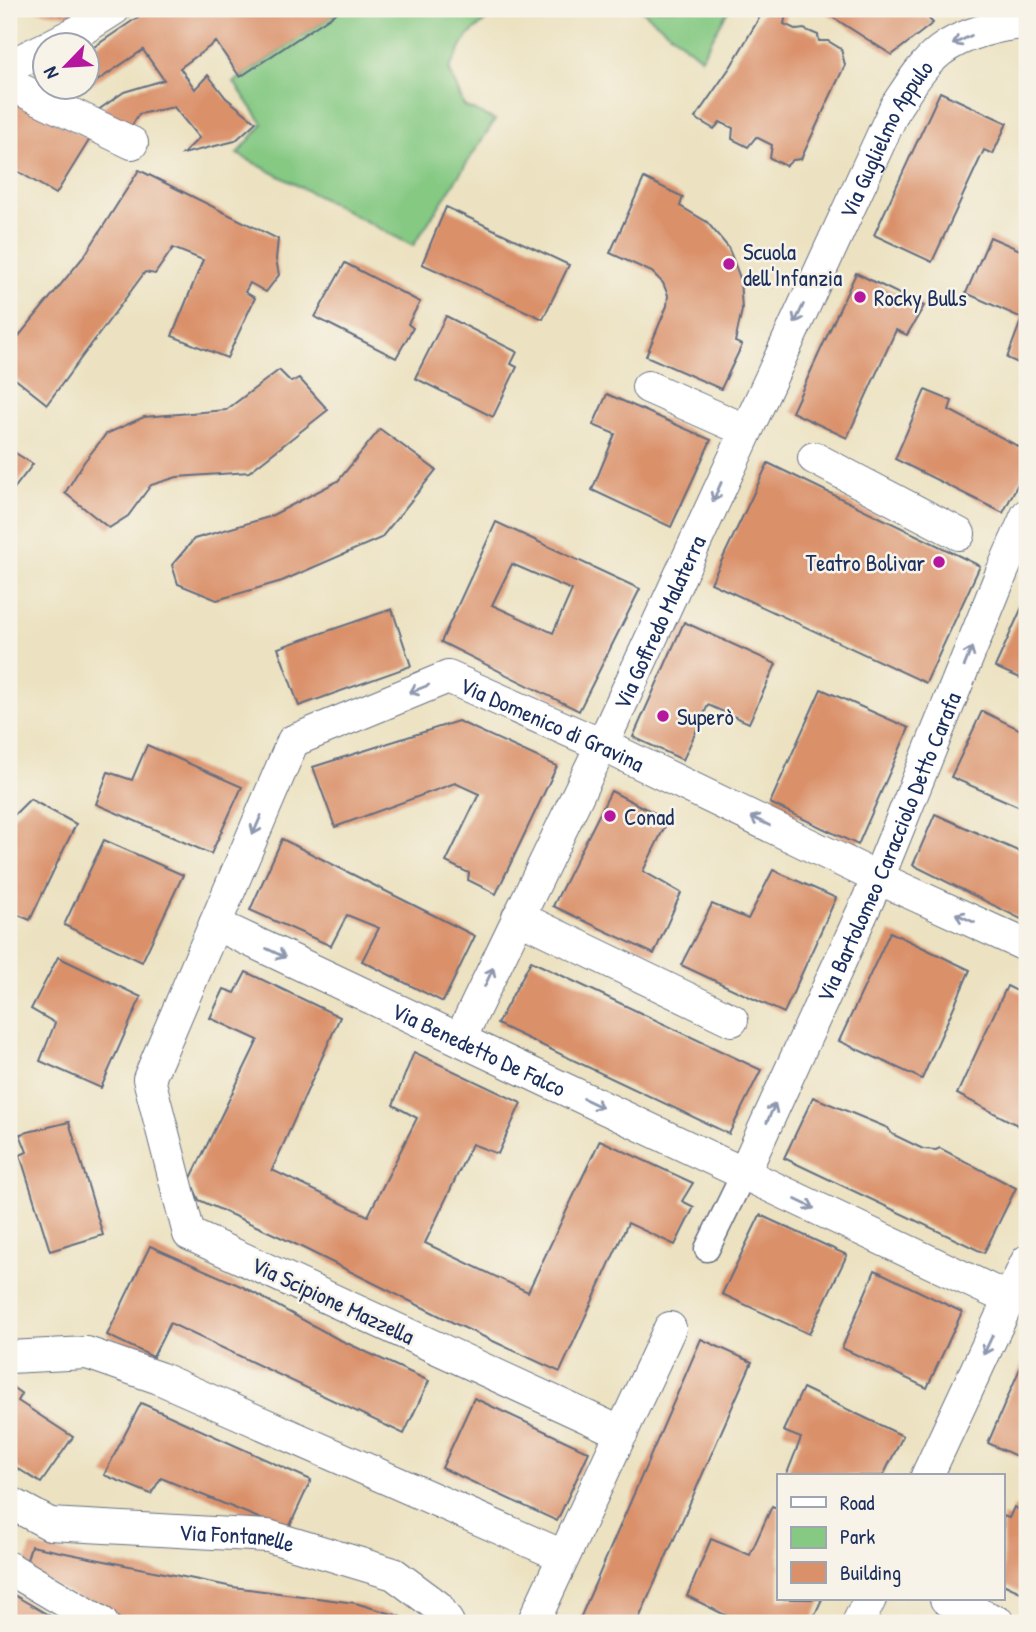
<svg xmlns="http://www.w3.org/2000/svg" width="1036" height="1632" viewBox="0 0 1036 1632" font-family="'Patrick Hand',sans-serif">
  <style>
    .green { fill: #85c983; stroke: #507c70; stroke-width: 2 }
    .building { fill: #da916a; fill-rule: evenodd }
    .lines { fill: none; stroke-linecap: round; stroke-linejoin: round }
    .pedestrian-casing { stroke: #646e81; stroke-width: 27 }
    .minor-casing { stroke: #646e81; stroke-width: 34 }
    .pedestrian { stroke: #fff; stroke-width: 24 }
    .minor { stroke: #fff; stroke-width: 32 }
    .oneway { stroke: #8d97ae }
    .poi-dot { fill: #b5179e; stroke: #f7f3e8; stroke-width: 2.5 }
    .labels { text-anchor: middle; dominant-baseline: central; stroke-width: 5; stroke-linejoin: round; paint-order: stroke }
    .street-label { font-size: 23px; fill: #1b2f5e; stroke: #f7f3e8 }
    .poi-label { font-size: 23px; fill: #1b2f5e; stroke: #f7f3e8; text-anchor: start }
  </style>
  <rect width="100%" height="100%" fill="#f7f3e8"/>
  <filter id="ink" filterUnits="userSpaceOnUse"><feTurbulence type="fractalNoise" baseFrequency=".0143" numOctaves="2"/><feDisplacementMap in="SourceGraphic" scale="14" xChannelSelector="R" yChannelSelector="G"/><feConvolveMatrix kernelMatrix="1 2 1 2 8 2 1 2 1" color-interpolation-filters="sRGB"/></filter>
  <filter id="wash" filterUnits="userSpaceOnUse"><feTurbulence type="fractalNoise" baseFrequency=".00686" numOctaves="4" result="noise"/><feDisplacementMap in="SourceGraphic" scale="28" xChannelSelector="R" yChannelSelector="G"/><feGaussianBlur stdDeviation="1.57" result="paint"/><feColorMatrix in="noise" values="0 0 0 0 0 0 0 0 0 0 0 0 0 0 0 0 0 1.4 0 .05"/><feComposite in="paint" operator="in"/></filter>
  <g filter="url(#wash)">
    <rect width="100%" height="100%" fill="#ece2c1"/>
    <!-- green -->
    <g class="green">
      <polygon points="342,9 498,9 467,37 449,69 464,106 495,120 413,246 237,154 263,124 234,82"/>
      <polygon points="640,9 729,9 701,58"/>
    </g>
    <g id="blocks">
      <!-- building -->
      <g class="building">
        <polygon points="24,9 78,9 78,13 71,16"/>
        <polygon points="150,9 342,9 240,77 216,42 180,68 195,89 208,75 226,98 256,122 235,141 183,154 199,138 174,107 139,114 131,127 94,113 124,92 164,80 143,50 88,87 88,51"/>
        <polygon points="766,9 777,9 786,14 784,24 797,30 804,29 818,35 819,41 828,41 841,49 845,65 801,159 793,160 786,166 770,158 772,145 756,137 748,147 732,139 733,128 720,122 714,129 695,118 731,66 764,10"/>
        <polygon points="820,9 919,9 933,23 892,55"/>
        <polygon points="50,88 87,88 71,98"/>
        <polygon points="940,92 1007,123 993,154 984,150 932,262 874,235"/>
        <polygon points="9,97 90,139 56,194 9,166"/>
        <polygon points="139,170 278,239 276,259 279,275 266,292 250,283 245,292 255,298 227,358 172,336 203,260 173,248 155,274 145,272 47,404 9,374 9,348 85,255"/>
        <polygon points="644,178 683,197 680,206 707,222 728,247 734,262 740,278 742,310 735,342 742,345 721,389 646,356 667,306 668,295 663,283 652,272 610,253"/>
        <polygon points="9,196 16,201 9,216"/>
        <polygon points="446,207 569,265 543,319 422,264"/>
        <polygon points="990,237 1027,253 1027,367 1007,358 1022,318 966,293"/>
        <polygon points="345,263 420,302 408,324 413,328 396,358 315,317"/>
        <polygon points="856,273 924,306 907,335 896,330 847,438 792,412"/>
        <polygon points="446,316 517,352 511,364 517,367 493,417 415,378"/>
        <polygon points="279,370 291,382 299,378 328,410 249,472 177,477 151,485 128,516 109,528 65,493 84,462 106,434 144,417 226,410"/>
        <polygon points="925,390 952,401 949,410 1027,451 1027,466 1003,513 895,459"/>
        <polygon points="607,394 711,440 671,527 592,490 615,434 593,425"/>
        <polygon points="380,429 436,470 381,538 282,581 217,600 178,584 172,565 194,539 269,517 338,481"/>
        <polygon points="9,449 33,464 9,495"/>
        <polygon points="768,463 980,566 926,683 711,583"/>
        <path d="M 496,522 L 640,589 L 579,711 L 441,642 ZM 512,564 L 572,590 L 553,633 L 492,605 Z"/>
        <polygon points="1027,596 1027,681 995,667"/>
        <polygon points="392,609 411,666 299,706 278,648"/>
        <polygon points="684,622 776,664 749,723 708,705 683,760 633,737"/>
        <polygon points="821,689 909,728 858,845 770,803"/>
        <polygon points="982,711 1027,733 1027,810 951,777"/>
        <polygon points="458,721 557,766 496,894 468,880 469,873 446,862 479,794 455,783 335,827 313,767"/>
        <polygon points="147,745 242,787 211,854 96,804 108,772 132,780"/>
        <polygon points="611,791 668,820 643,871 681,893 654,954 553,906"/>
        <polygon points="30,799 76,824 30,920 9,911 9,820"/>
        <polygon points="935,814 1027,855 1027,922 913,865"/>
        <polygon points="282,839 475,936 443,1002 362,961 379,928 347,915 331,946 250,910"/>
        <polygon points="104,840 183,875 142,962 64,925"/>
        <polygon points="773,870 836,898 784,1013 681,965 712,904 748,919"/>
        <polygon points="890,932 970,970 922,1079 839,1041"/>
        <polygon points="58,957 141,997 101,1088 40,1061 55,1023 31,1009"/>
        <polygon points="531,961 761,1070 729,1134 497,1024"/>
        <polygon points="246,972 340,1017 272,1170 368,1216 417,1118 393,1105 414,1052 521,1103 498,1154 472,1144 425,1243 528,1292 600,1140 693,1183 682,1201 694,1207 675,1245 628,1223 560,1372 456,1324 291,1242 199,1200 190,1180 258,1040 210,1018 224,989 235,993"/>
        <polygon points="1007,986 1027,996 1027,1130 957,1094"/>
        <polygon points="813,1097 888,1128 892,1134 923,1149 936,1150 940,1148 1016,1188 984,1253 784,1158"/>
        <polygon points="69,1122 103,1235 50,1251 20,1155 27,1152 20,1134"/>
        <polygon points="760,1215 847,1255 809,1334 722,1294"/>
        <polygon points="150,1246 243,1287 336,1338 429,1381 404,1434 170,1323 153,1357 107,1335"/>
        <polygon points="875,1270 962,1312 927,1388 842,1348"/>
        <polygon points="701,1339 752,1362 637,1623 578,1623"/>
        <polygon points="1027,1352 1027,1461 988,1443"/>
        <polygon points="9,1385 22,1394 18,1401 73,1437 41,1483 9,1463"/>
        <polygon points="803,1388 903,1436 883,1476 786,1476 801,1438 783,1431"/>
        <polygon points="474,1398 589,1452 557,1521 442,1468"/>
        <polygon points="141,1403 311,1480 288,1530 161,1478 151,1494 104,1475"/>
        <polygon points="772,1506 779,1509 779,1599 822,1599 811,1623 741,1623 687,1596 711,1539 750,1555"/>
        <polygon points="1014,1507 1027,1513 1027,1595 1003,1584 1003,1516 1009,1518"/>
        <polygon points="31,1546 233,1587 355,1603 399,1616 408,1623 128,1623 24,1570"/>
        <polygon points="9,1592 62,1623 9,1623"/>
        <polygon points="928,1616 943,1623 911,1623"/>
      </g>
    </g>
  </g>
  <g filter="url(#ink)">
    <use href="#blocks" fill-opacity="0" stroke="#646e81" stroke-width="2"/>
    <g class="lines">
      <defs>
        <polyline id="pedestrian" points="707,1249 743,1175"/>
        <g id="minor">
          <polyline points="50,46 81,30 114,9"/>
          <polyline points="9,66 46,48"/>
          <polyline points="9,84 132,143"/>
          <polyline points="648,387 745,430"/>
          <polyline points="814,458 959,534"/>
          <polyline points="518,917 732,1020"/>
          <path id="s1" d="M 215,924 L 1009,1299"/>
          <path id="s2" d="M 460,1039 L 609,730 L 896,106 C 909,87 921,66 940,51 C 962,34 1000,24 1027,23"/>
          <path id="s3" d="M 743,1175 L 878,878 L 1002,572 L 1027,515"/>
          <polyline points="9,1357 87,1353 159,1378 563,1556"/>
          <path id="s4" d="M 622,1433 L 189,1234 L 149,1079 L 293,741 L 448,677 L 615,751 L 878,878 L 1027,946"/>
          <polyline points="927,1476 1027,1261"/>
          <path id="s5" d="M 9,1502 L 50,1524 L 268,1536 L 394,1574 L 437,1606 L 448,1623"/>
          <polyline points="9,1568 102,1623"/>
          <polyline points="946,1599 999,1623"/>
          <polyline points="533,1623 670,1328"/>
          <polyline points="858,1623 870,1599"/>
        </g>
      </defs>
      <!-- pedestrian casing -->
      <use href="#pedestrian" class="pedestrian-casing"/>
      <!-- minor casing -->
      <use href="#minor" class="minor-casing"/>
      <!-- pedestrian -->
      <use href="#pedestrian" class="pedestrian"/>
      <!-- minor -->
      <use href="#minor" class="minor"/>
    </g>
    <!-- one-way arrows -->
    <defs><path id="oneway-shaft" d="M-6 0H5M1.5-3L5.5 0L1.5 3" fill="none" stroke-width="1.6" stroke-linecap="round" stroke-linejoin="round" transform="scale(1.75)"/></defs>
    <g class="oneway">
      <use href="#oneway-shaft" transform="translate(962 40) rotate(154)"/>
      <use href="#oneway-shaft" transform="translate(799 314) rotate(115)"/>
      <use href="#oneway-shaft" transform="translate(717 492) rotate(114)"/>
      <use href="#oneway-shaft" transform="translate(968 657) rotate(-68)"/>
      <use href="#oneway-shaft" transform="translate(419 689) rotate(158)"/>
      <use href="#oneway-shaft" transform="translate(760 821) rotate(-154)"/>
      <use href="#oneway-shaft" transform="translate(257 825) rotate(113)"/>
      <use href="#oneway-shaft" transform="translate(965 918) rotate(-155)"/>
      <use href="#oneway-shaft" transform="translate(276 953) rotate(25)"/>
      <use href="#oneway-shaft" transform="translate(489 977) rotate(-65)"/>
      <use href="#oneway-shaft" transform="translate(593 1103) rotate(26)"/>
      <use href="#oneway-shaft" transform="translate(771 1113) rotate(-66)"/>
      <use href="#oneway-shaft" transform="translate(805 1204) rotate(25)"/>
      <use href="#oneway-shaft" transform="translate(988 1345) rotate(115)"/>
    </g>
  </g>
  <!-- markers -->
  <g class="poi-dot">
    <circle cx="729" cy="264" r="7"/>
    <circle cx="860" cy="297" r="7"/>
    <circle cx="939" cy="562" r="7"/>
    <circle cx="663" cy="716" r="7"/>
    <circle cx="610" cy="816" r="7"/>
  </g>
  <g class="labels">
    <!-- street labels -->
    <g class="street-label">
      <text stroke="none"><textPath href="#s2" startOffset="996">Via Guglielmo Appulo</textPath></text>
      <text stroke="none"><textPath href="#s2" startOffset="462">Via Goffredo Malaterra</textPath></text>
      <text stroke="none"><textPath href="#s4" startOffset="1286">Via Domenico di Gravina</textPath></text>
      <text stroke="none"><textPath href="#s3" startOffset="359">Via Bartolomeo Caracciolo Detto Carafa</textPath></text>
      <text stroke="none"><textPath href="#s1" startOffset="292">Via Benedetto De Falco</textPath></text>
      <text transform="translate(333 1300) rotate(25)">Via Scipione Mazzella</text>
      <text stroke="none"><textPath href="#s5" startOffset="234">Via Fontanelle</textPath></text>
    </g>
    <!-- poi labels -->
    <g class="poi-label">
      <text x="743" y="251">Scuola<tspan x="743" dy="26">dell'Infanzia</tspan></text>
      <text x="874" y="297">Rocky Bulls</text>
      <text x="925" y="562" text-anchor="end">Teatro Bolivar</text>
      <text x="677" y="716">Superò</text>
      <text x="624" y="816">Conad</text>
    </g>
  </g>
  <!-- margin -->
  <rect width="1036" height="1632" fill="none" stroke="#f7f3e8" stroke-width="35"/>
  <!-- legend -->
  <rect x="777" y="1474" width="228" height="126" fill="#f7f3e8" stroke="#9fa5b1" stroke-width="2"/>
  <rect x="791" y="1497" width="35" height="10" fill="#ffffff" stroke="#9fa5b1" stroke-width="2"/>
  <text x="840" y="1510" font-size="21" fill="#1b2f5e">Road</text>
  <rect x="791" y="1527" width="35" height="21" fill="#85c983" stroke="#9fa5b1" stroke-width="2"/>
  <text x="840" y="1544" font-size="21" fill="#1b2f5e">Park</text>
  <rect x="791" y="1562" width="35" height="21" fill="#da916a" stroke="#9fa5b1" stroke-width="2"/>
  <text x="840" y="1580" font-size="21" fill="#1b2f5e">Building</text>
  <!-- north arrow -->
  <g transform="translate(66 66) rotate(245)"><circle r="33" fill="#f7f3e8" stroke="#9fa5b1" stroke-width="2"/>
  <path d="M0-5L12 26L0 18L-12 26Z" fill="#b5179e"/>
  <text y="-10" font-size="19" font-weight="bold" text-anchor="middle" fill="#1b2f5e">N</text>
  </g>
</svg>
